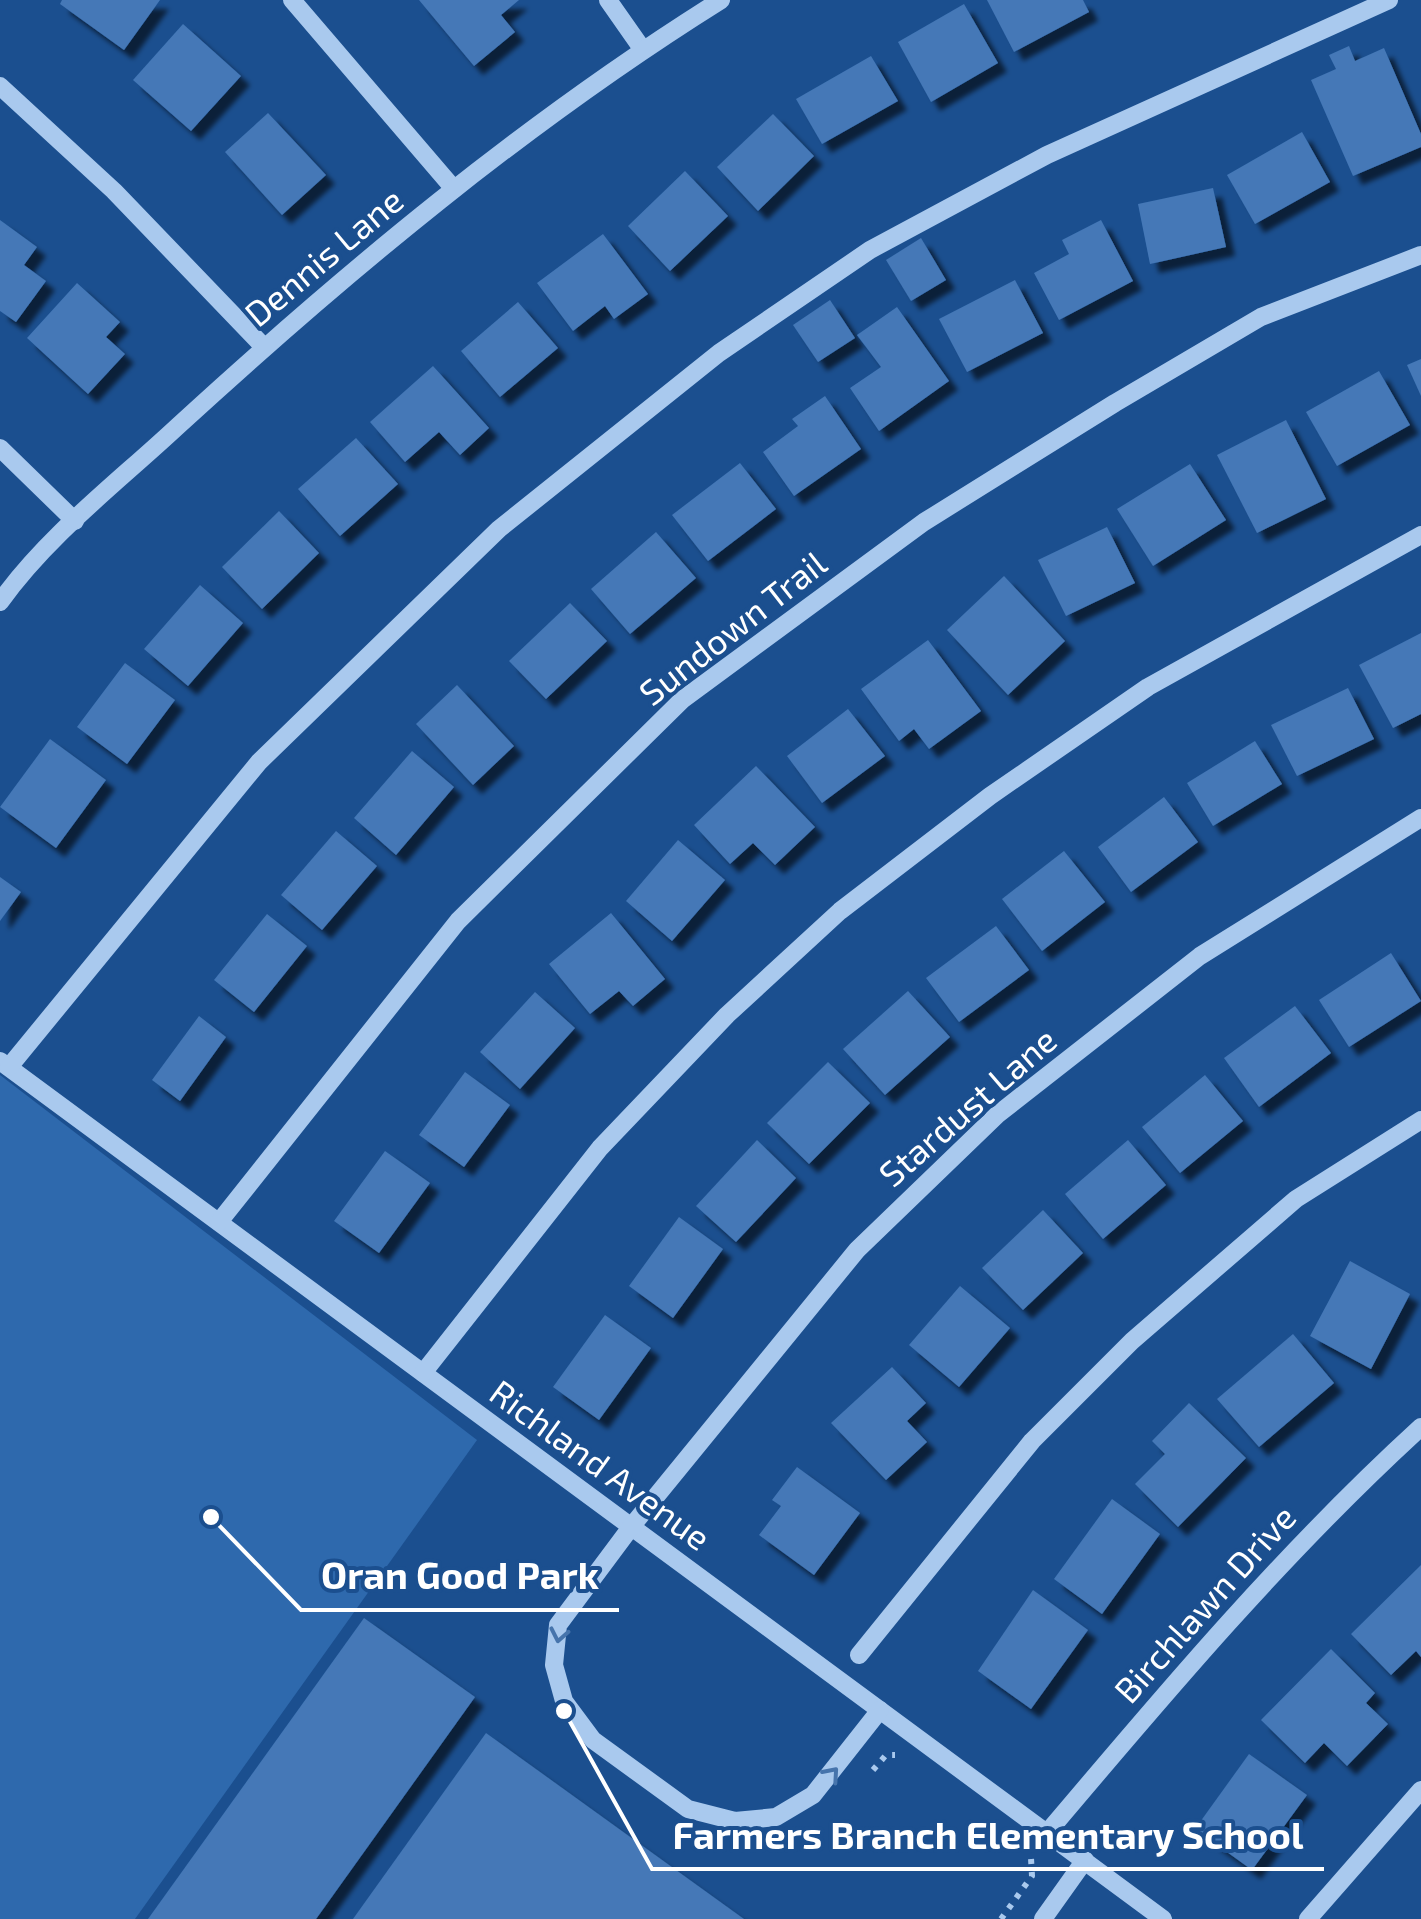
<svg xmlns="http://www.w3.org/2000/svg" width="1421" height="1919" viewBox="0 0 1421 1919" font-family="'Exo 2',sans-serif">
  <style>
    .green { fill: #2e69ad }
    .building { fill: #4478b7; filter: url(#shadow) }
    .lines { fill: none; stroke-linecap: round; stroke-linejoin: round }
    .path { stroke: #a9c9ee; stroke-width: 6; stroke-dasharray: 5 8; stroke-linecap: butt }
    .minor { stroke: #a9c9ee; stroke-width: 18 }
    .oneway { stroke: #4674ac }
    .labels { text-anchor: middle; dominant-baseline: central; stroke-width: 8; stroke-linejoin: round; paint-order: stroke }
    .street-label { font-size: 35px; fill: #fff; stroke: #1b4f8f }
    .leader { fill: none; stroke: #fff; stroke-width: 4 }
    .callout-dot { fill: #fff; stroke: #1b4f8f; stroke-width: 4 }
    .callout-label { font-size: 38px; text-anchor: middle; font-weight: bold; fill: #fff; stroke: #1b4f8f; stroke-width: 8; stroke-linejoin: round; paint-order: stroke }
  </style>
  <defs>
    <filter id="shadow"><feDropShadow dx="9" dy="9" stdDeviation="2.5" flood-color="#0009"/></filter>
  </defs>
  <rect width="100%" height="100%" fill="#1b4f8f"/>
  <!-- green -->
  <polygon class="green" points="0,1075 477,1440 135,1919 0,1919"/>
  <!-- building -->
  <g class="building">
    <polygon points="62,0 160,0 124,50 60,4"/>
    <polygon points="419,0 519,0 501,15 515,32 474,66"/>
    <polygon points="987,0 1083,0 1089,12 1014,52"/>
    <polygon points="964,4 998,63 931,102 898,42"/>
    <polygon points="183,24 241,76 191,131 133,80"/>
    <polygon points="1349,46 1355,61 1384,48 1421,134 1421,147 1353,176 1311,80 1336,69 1329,55"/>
    <polygon points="871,56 898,101 822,144 796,99"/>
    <polygon points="268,113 326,175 282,215 225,152"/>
    <polygon points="773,114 814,156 758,211 717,167"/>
    <polygon points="1302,132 1330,182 1255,224 1227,175"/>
    <polygon points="685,171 728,216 670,271 628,226"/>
    <polygon points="1213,188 1226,247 1150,264 1138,204"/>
    <polygon points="0,220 37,247 24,265 46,281 16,322 0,311"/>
    <polygon points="1101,220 1133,281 1059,320 1034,273 1069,254 1062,240"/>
    <polygon points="603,234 648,294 614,319 605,306 573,331 537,283"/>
    <polygon points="921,238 946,280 911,301 886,260"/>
    <polygon points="1015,280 1043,333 967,372 939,319"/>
    <polygon points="77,283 120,322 106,337 125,354 88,394 27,338"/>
    <polygon points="830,300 855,338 818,362 793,325"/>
    <polygon points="518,302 558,348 500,397 461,351"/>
    <polygon points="897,307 949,381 879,431 850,388 881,367 857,335"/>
    <polygon points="1421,359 1421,396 1407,365"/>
    <polygon points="433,366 489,428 460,455 439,432 405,462 370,422"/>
    <polygon points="1379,371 1410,425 1337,466 1306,412"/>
    <polygon points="825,396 861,449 794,496 763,452 798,426 792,419"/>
    <polygon points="1286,420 1326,499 1257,533 1217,455"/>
    <polygon points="356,438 398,484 340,536 298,489"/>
    <polygon points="740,463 776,509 708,561 672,515"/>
    <polygon points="1190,464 1226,520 1153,566 1117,509"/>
    <polygon points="279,511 319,553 262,609 222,567"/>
    <polygon points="1107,527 1135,583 1066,616 1038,560"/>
    <polygon points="656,532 696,578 630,634 591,589"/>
    <polygon points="1004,576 1065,641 1008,695 947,630"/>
    <polygon points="200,585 243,623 188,686 144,649"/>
    <polygon points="570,603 607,641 546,699 509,661"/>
    <polygon points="1421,633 1421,714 1393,728 1359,665"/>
    <polygon points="928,640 981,711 929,749 914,729 899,741 861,689"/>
    <polygon points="125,663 175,700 127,764 77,727"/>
    <polygon points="457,685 514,746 473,785 416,724"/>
    <polygon points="1348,688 1374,739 1297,776 1271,725"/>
    <polygon points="848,709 885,756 822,803 787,756"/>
    <polygon points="50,739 106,780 56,848 0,807"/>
    <polygon points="1255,741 1282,784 1213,826 1187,783"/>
    <polygon points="412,751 454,787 396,855 354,818"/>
    <polygon points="756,766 815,827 775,865 753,843 730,864 694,825"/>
    <polygon points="1164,797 1198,842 1131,892 1098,847"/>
    <polygon points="336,831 377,866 322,930 281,895"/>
    <polygon points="678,840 725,880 672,941 626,901"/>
    <polygon points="1064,851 1105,902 1042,951 1002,899"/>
    <polygon points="0,877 21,892 0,921"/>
    <polygon points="611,913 665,979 633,1006 619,991 590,1014 549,964"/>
    <polygon points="267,914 307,946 254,1012 214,980"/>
    <polygon points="996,926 1029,970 959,1022 926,978"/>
    <polygon points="1391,953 1421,1001 1349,1047 1319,1000"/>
    <polygon points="908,991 950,1037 885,1095 843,1049"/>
    <polygon points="535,992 575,1028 520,1089 480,1052"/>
    <polygon points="1295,1006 1331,1053 1259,1107 1224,1058"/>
    <polygon points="199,1016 226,1037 180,1101 152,1080"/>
    <polygon points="828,1062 870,1103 809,1164 767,1123"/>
    <polygon points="465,1072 510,1105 464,1167 419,1135"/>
    <polygon points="1205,1075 1243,1121 1180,1173 1142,1127"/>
    <polygon points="757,1140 796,1178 736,1242 696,1206"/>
    <polygon points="1128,1140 1166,1185 1103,1239 1065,1194"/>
    <polygon points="385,1151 430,1183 379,1253 334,1221"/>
    <polygon points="1043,1210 1083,1253 1023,1310 982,1268"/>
    <polygon points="679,1217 723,1249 673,1318 629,1286"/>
    <polygon points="1350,1261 1410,1294 1371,1369 1310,1336"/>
    <polygon points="960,1286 1010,1328 959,1387 909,1345"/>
    <polygon points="605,1315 651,1348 599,1420 553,1387"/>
    <polygon points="1293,1334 1334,1383 1259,1447 1217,1399"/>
    <polygon points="892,1367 926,1403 907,1421 927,1442 886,1480 831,1423"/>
    <polygon points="1189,1403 1246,1458 1178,1527 1135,1484 1165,1454 1152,1441"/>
    <polygon points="797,1467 860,1513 814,1575 759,1535 781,1506 772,1500"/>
    <polygon points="1112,1499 1160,1534 1102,1614 1054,1579"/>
    <polygon points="1421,1565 1421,1657 1416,1651 1391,1675 1351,1634"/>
    <polygon points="1033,1590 1088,1630 1031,1709 978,1671"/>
    <polygon points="364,1618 475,1697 316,1919 148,1919"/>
    <polygon points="1331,1649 1375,1693 1366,1703 1388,1724 1347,1766 1324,1743 1305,1763 1261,1720"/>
    <polygon points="486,1733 744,1919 353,1919"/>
    <polygon points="1249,1754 1307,1795 1252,1870 1195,1829"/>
  </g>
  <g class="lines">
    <!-- path -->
    <g class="path">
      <polyline points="873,1770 886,1755 895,1755"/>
      <polyline points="1001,1919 1032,1876 1031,1858"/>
    </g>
    <!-- minor -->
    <g class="minor">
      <polyline points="292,0 454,189"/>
      <polyline points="608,0 643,50"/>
      <polyline points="0,86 114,191 264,347"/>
      <polyline points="0,448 75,521"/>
      <path d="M 0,602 C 48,535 118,482 178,426 C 347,271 526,122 721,0"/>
      <polyline points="0,1061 1163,1919"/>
      <polyline points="9,1067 259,762 499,529 719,353 870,250 1047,155 1389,0"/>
      <polyline points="219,1222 458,921 682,700 924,522 1115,403 1261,317 1421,255"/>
      <polyline points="423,1373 600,1148 727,1015 840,911 990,796 1148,687 1421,535"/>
      <polyline points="859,1655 1032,1441 1132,1341 1296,1199 1421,1120"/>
      <polyline points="880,1710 813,1795 776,1817 735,1821 688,1809 593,1740 564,1701 554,1665 558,1625 631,1527 857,1250 997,1115 1200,956 1421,818"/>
      <path d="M 1047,1833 C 1166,1692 1284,1552 1421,1427"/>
      <polyline points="1043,1919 1085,1860"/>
      <polyline points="1308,1919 1421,1790"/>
    </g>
  </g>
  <!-- one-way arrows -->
  <defs><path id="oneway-chevron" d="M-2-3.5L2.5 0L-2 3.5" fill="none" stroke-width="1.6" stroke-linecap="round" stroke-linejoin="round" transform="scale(2.5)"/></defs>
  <g class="oneway">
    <use href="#oneway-chevron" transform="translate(559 1635) rotate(101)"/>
    <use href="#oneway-chevron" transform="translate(832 1774) rotate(-49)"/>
  </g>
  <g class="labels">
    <!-- street labels -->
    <g class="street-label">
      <text transform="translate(323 256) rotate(-40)">Dennis Lane</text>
      <text transform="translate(732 627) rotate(-38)">Sundown Trail</text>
      <text transform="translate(967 1106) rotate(-41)">Stardust Lane</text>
      <text transform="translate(601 1464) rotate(36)">Richland Avenue</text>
      <text transform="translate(1204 1603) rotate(-48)">Birchlawn Drive</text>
    </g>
  </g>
  <!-- callouts -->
  <path class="leader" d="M211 1517L301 1610H619M564 1711L652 1869H1324"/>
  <g class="callout-dot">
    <circle cx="211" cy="1517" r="10"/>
    <circle cx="564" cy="1711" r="10"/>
  </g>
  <g class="callout-label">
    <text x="460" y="1589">Oran Good Park</text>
    <text x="988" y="1849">Farmers Branch Elementary School</text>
  </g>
</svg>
